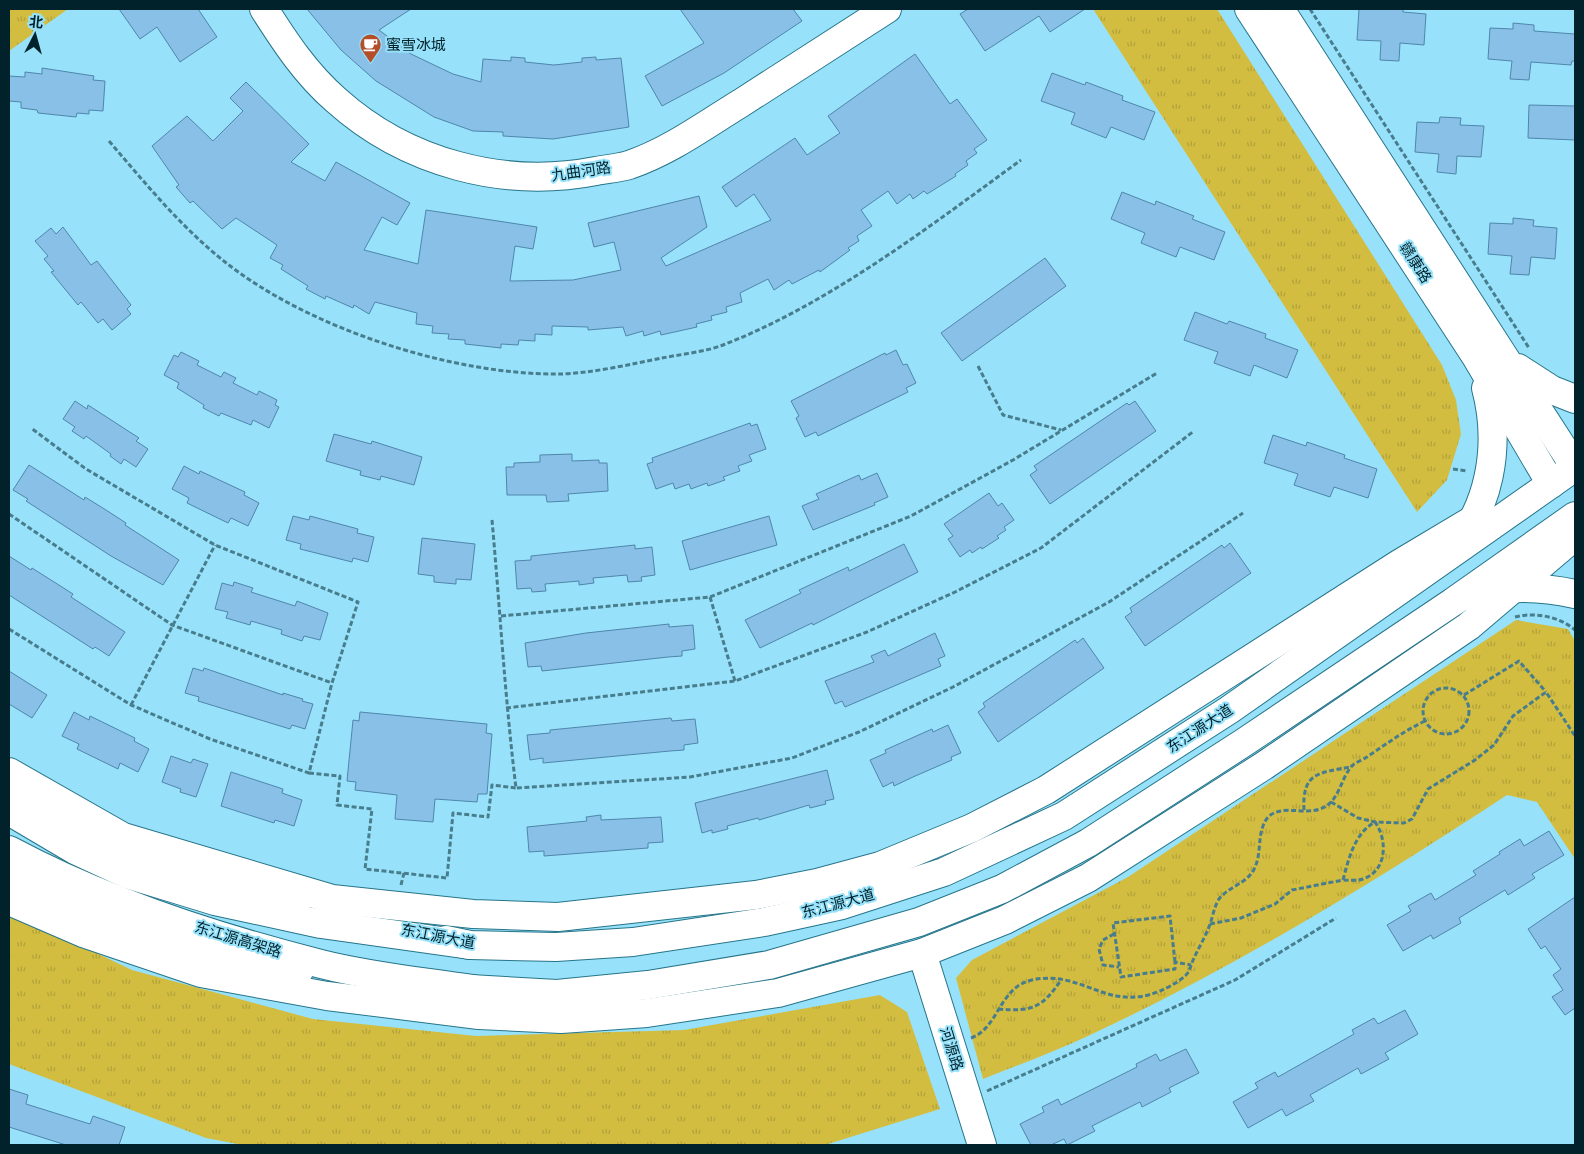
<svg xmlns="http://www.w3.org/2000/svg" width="1584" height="1154" viewBox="0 0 1584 1154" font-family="'Sofia Sans Condensed','Noto Sans SC',sans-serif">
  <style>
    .park { fill: url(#park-tufts) }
    .building { fill: #88c0e7; stroke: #4f86ab }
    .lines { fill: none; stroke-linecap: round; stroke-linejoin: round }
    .tertiary-casing { stroke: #26758a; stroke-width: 30 }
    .secondary-casing { stroke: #26758a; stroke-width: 30 }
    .primary-casing { stroke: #26758a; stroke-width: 30 }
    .trunk-casing { stroke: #26758a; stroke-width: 30 }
    .path { stroke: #487d8d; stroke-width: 3; stroke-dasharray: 5 2.5; stroke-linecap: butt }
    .tertiary { stroke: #fff; stroke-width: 28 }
    .secondary { stroke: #fff; stroke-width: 28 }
    .primary { stroke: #fff; stroke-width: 28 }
    .trunk { stroke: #fff; stroke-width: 28 }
    .labels { text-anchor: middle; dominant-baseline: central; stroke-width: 4; stroke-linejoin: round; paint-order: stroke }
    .poi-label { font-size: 15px; fill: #01222a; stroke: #97e2fa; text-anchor: start }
    .street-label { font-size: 15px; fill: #01222a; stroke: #97e2fa }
  </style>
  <defs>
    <pattern id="park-tufts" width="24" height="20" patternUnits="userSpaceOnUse" patternTransform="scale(1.25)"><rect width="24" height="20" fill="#d2bd41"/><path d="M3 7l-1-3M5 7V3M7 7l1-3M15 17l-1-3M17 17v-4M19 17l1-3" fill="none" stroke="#b2a239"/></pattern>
  </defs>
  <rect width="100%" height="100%" fill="#97e2fa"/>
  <!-- park -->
  <g class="park">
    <polygon points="9,9 68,9 9,51"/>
    <polygon points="1093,9 1217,9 1442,365 1456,400 1461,434 1447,480 1417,512"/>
    <path d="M 1516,620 L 1568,629 L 1575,641 L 1575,859 L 1537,802 L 1507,795 C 1373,883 1234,968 1088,1036 C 1054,1052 1018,1065 983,1079 L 956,978 L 972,960 L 1128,877 Z"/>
    <polygon points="9,911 132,970 313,1019 476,1036 684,1030 880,995 907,1012 940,1109 825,1145 243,1145 206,1138 9,1064"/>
  </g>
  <!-- building -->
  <g class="building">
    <polygon points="119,9 198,9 217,37 180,62 157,27 140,39"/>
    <polygon points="307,9 411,9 379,30 411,54 453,74 481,82 483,59 511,61 511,57 525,58 525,62 554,65 582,62 582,58 596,57 596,60 621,58 629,127 553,139 503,136 503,132 473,131 434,117 376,81 341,50"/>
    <polygon points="680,9 793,9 802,21 724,73 662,106 645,76 704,43"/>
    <polygon points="968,9 1085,9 1050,32 1039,16 985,51 960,14"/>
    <polygon points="1359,9 1403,9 1403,12 1426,14 1424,45 1400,43 1399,61 1380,60 1381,41 1357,40"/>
    <polygon points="1513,23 1534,25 1534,31 1575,34 1575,61 1572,61 1571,65 1531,62 1529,80 1510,79 1512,61 1488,59 1490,28 1513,29"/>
    <polygon points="915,54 950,104 957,99 987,140 974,149 977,153 966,161 968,165 955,174 956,176 927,194 924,191 913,199 910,194 897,204 888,191 861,210 872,226 857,236 859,241 848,248 850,250 820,272 819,270 792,284 789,280 774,290 768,279 740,293 742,302 726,307 727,312 711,316 712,320 696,324 697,327 661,335 660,331 644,336 643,331 626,336 623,327 588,330 588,327 552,326 552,335 535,334 535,341 519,340 518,345 501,344 501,348 465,344 465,340 448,339 449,334 432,333 433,326 416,324 417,313 375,302 369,314 354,305 353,308 326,296 325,299 306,289 308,286 281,269 283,265 270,258 277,245 236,218 222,229 193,201 190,203 176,187 179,185 152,146 187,116 213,141 243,111 230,98 246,82 309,144 291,162 325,181 336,162 410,203 397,225 382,217 364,250 418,264 426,210 537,227 533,249 515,246 510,281 573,280 621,270 614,242 594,247 588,223 699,196 707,227 661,258 666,266 771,220 754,194 736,207 722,187 795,138 807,155 840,133 828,116"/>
    <polygon points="42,68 94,76 93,80 105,81 103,111 89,110 89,114 77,113 76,117 38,113 37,110 21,108 21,102 9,101 9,76 25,77 25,72 42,74"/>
    <polygon points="1052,73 1085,85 1086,82 1123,96 1122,100 1155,112 1144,140 1111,127 1106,138 1071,124 1075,113 1041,101"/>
    <polygon points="1529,105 1575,106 1575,140 1528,138"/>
    <polygon points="1440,117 1461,118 1460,125 1484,126 1481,157 1457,156 1456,174 1437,172 1439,154 1415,152 1417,122 1439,123"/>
    <polygon points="1122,192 1155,205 1156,201 1194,216 1192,219 1225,232 1214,260 1180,247 1176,257 1141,243 1145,233 1111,219"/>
    <polygon points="1513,218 1534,220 1533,226 1557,228 1555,259 1531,257 1529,275 1510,274 1512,256 1488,254 1490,223 1513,224"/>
    <polygon points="63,227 91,265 97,261 131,305 127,309 131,314 112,330 103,319 98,323 81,302 78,305 51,272 54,271 44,259 48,256 35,241 51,228 56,234"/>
    <polygon points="1045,258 1066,286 962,361 941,333"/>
    <polygon points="1195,312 1227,324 1229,321 1266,334 1265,338 1298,350 1287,378 1254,365 1250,376 1214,363 1218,352 1184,340"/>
    <polygon points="896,350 903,365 907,364 916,383 906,388 908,392 818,436 816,432 805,437 796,418 799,416 791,401 885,353 886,355"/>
    <polygon points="181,352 199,361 197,365 221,377 224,372 236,378 233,383 257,395 259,391 277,400 275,405 279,407 269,428 253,420 251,425 221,413 219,416 203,408 204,405 177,388 179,383 164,375 174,355 178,357"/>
    <polygon points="75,401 87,409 88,405 139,438 136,441 148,449 136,467 124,459 121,464 110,456 111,454 86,436 84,439 72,431 75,427 63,419"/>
    <polygon points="1135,401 1156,431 1050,504 1030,475 1037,470 1034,466 1127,403 1129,405"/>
    <polygon points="750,423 751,426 757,424 766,449 749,455 752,461 738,466 740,471 723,477 725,480 708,486 707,483 691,489 689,484 675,489 673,483 656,489 647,464 653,462 652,458"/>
    <polygon points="334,434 371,444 372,441 422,457 414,485 381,476 380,480 360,475 361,471 326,461"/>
    <polygon points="1273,435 1306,446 1307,442 1345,455 1344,458 1377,469 1368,498 1334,487 1330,497 1294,485 1298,474 1264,463"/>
    <polygon points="572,454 572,461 599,460 599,463 607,463 608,491 568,494 569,501 547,502 546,495 507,495 506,467 514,467 514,463 540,462 540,455"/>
    <polygon points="29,465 84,500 85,497 106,510 126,523 125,525 179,560 163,585 111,556 26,501 28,499 13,490"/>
    <polygon points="184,466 199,474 200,471 245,492 244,495 259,503 248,526 231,518 228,523 187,503 189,498 172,489"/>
    <polygon points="877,473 888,497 874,503 875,505 813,530 802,506 819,499 816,494 859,475 861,480"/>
    <polygon points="989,493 998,506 1002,503 1014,520 1004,527 1006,530 997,536 999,538 982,549 981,547 972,553 970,550 960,557 948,539 953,536 944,524"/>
    <polygon points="293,516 309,520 310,516 358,529 357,533 374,537 368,562 353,558 352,562 300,549 301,544 286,540"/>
    <polygon points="769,516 777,545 690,570 682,541"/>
    <polygon points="422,538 475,544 471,580 456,579 456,584 434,582 434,576 418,574"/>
    <polygon points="1230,543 1251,573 1145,646 1125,617 1132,612 1130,608 1222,545 1224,548"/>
    <polygon points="904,544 918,572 813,625 812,623 760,648 745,620 801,593 799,590 848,567 849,571"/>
    <polygon points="635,545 635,549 652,547 655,575 641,577 642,581 628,582 627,575 593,578 594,583 579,585 579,581 545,584 546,591 532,592 531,588 517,589 515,561 531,560 531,556"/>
    <polygon points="9,556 31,570 32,568 73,594 71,597 125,632 109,656 95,647 93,649 9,595"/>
    <polygon points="234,582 253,588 251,592 295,606 297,601 328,613 320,640 304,636 302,641 281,634 282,630 251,621 250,625 226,618 228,612 215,609 222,583 233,586"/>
    <polygon points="669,624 669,627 693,625 695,649 682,651 682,656 668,657 542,671 541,666 528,667 525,643 586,633"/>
    <polygon points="935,633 945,656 938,659 941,666 845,707 842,701 835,704 825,681 874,662 871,656 885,650 888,656"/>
    <polygon points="1083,638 1104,668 998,742 978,712 985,707 983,703 1075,640 1077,643"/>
    <polygon points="193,668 203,671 204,668 283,695 283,693 303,699 302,701 313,704 305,729 292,725 290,729 198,701 199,697 185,693"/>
    <polygon points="9,671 47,695 32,718 9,704"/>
    <polygon points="74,712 89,720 90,716 135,738 134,741 149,749 138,772 120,763 118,769 77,749 79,744 62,736"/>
    <polygon points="360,712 487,724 486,733 492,734 487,794 478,794 477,802 435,799 433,822 395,819 397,795 355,790 356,782 347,781 353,720 359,721"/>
    <polygon points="671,718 672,721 695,719 698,743 684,745 684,750 670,751 543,763 543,758 530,760 527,735 550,733 550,730"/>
    <polygon points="948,725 961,753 951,757 952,760 913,777 894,786 893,782 883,787 870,760 886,753 885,750 932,729 933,732"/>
    <polygon points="171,756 191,763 193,759 208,764 196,797 180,792 181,789 162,782"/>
    <polygon points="827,770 834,799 825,801 826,804 810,808 809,805 759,820 758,818 727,826 728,829 712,833 712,830 702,833 695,803"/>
    <polygon points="231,772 283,789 282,793 302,800 294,826 275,820 274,823 221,806"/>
    <polygon points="601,815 601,820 661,817 663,842 648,843 648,848 544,856 544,851 529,852 527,827 587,821 586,817"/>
    <polygon points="1549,831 1564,855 1532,874 1535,878 1508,895 1505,890 1459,918 1461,923 1433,939 1431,935 1403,951 1387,925 1411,911 1408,906 1431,893 1435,900 1476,875 1473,871 1500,854 1499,852 1520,839 1524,846"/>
    <polygon points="1575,897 1575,1008 1565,1015 1552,997 1563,990 1553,975 1561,969 1545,946 1541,949 1528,929"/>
    <polygon points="1405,1010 1418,1034 1385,1053 1389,1059 1361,1074 1358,1068 1310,1095 1314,1101 1286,1116 1282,1109 1248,1128 1233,1102 1258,1088 1255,1083 1275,1072 1278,1077 1354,1034 1352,1030 1374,1018 1378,1024"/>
    <polygon points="1186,1049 1199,1073 1169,1088 1171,1092 1142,1107 1140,1102 1092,1126 1095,1131 1067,1145 1064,1139 1051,1145 1031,1145 1020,1124 1044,1112 1042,1107 1058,1099 1061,1105 1137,1067 1136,1064 1156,1054 1160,1061"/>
    <polygon points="9,1089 28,1095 26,1104 90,1124 93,1116 125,1127 119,1145 66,1145 9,1127"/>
  </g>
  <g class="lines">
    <defs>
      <g id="tertiary">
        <path d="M 264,9 C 285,42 306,74 336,100 C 406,163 504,189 596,171 C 607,169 619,168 629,165 C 670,151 705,125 741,103 C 790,71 839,40 887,9"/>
        <polyline points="9,772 123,837 332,899 473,914 558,917 756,895 817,883 880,866 972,828 1046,790 1399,564 1476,518"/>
        <polyline points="9,901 83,933 201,973 327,996 479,1015 561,1019 647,1013 778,993 922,953 1005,920 1088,878 1265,765 1469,626 1575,536"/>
        <polyline points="922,953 982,1145"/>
      </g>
      <g id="secondary">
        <polyline points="1249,9 1475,355 1551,484"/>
        <polyline points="1280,9 1575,467"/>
        <polyline points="1518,368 1552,390 1575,399"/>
        <path d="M 1447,555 C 1491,511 1501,445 1486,388"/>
      </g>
      <g id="primary">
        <path d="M 1469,596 C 1504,585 1539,586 1575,594"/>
        <polyline points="9,789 112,850 221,887 295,905"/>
        <polyline points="9,877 91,915 208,949 299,971"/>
        <polyline points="446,940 470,945 556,947 633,942 764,922 842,905 944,872 1064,816 1229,710 1575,467"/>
        <polyline points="453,988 557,994 648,985 769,965 919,922 1002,889 1088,843 1243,743 1453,602 1575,516"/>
      </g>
      <g id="trunk">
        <polyline points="9,811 75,850 127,874 215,901 321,924 470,945"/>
        <path d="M 9,850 C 106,902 214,937 321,964 C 372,977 427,982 478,990"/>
      </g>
    </defs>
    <!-- tertiary casing -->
    <use href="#tertiary" class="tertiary-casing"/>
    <!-- secondary casing -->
    <use href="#secondary" class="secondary-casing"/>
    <!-- primary casing -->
    <use href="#primary" class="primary-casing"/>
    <!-- trunk casing -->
    <use href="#trunk" class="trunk-casing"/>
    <!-- path -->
    <g class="path">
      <polyline points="1310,9 1529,348"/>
      <path d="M 109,141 C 145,183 181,227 225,262 C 308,328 452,375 558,374 C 588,374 632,364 662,358 C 682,354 705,352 723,345 C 829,304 930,226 1021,160"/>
      <polyline points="978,366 1003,415 1061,430"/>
      <polyline points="1453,469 1467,471"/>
      <polyline points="9,514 172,625 332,683"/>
      <path d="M 492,520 C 500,609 505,699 516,788 L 690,777 L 792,758 L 859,732 L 953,687 L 1109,602 L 1243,513"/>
      <polyline points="710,597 735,681"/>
      <polyline points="501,616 710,597 911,516 1013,460 1157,373"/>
      <path d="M 1515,617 C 1534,612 1559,616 1575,630"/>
      <polyline points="9,629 131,705 210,739 309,773 332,683 358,602 215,545 86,469 31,428"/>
      <circle cx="1446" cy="711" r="23"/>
      <polyline points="1464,695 1519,661 1546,692"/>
      <polyline points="131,705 215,545"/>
      <polyline points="506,708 735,681 867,632 955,592 1041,548 1194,431"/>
      <polyline points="309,773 340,776 337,805 372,809 365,869 447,878 453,813 488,817 492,785 516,788"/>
      <polyline points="1331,802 1358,818 1375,822 1404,823 1412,819 1428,789 1475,760 1494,745 1513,716 1546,692 1575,736"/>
      <path d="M 1304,810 C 1302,772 1319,773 1350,767"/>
      <polyline points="401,885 404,873"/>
      <path d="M 1210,924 L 1241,918 L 1275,904 L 1292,890 L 1343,880 C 1349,858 1354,834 1375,822 C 1388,840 1387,871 1363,879 C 1357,881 1350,880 1343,880"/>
      <polyline points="1114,934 1103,940 1099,949 1103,965 1119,967"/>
      <polyline points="1175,962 1170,916 1113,923 1121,977 1175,969 1175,962 1191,965"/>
      <path d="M 998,1009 C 1032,1012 1042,1008 1061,980"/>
      <path d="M 971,1038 C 999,1028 999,987 1032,980 C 1082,969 1107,1013 1160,991 C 1169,987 1179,982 1186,975 C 1190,971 1191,964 1194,958 C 1199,947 1206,936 1210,924 C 1213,916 1214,907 1219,899 C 1229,886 1249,883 1255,867 C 1261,854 1258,839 1263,826 C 1272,800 1302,816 1320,809 C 1339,803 1340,780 1351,767 C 1354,763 1362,760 1367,757 C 1386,744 1404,731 1425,721"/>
      <polyline points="987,1091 1235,980 1336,918"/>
    </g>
    <!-- tertiary -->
    <use href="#tertiary" class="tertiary"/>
    <!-- secondary -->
    <use href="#secondary" class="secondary"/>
    <!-- primary -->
    <use href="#primary" class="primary"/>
    <!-- trunk -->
    <use href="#trunk" class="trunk"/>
  </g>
  <!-- icons -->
  <defs>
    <symbol id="cafe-pin" viewBox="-11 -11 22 30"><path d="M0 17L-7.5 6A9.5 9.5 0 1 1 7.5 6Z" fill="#b54e28" stroke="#97e2fa"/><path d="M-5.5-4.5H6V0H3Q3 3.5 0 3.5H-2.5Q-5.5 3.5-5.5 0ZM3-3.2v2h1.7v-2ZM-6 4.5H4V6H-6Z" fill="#fff"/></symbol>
  </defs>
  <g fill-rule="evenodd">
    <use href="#cafe-pin" x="358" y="32" width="25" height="34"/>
  </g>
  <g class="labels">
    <!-- poi labels -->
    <g class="poi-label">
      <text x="386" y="45">蜜雪冰城</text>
    </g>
    <!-- street labels -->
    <g class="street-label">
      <text transform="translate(581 172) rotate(-8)">九曲河路</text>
      <text transform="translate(1415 263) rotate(57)">赣康路</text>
      <text transform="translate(1200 729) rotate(-33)">东江源大道</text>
      <text transform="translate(838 904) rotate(-15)">东江源大道</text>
      <text transform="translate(438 937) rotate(11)">东江源大道</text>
      <text transform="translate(238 940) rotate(17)">东江源高架路</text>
      <text transform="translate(951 1049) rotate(73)">河源路</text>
    </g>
  </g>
  <!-- border -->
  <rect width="1584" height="1154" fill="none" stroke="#01222a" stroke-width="20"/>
  <!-- north arrow -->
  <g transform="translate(35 35) rotate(6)" stroke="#97e2fa" stroke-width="4" paint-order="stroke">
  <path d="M0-4L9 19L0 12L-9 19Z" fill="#01222a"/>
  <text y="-8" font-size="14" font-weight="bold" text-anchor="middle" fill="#01222a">北</text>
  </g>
</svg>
